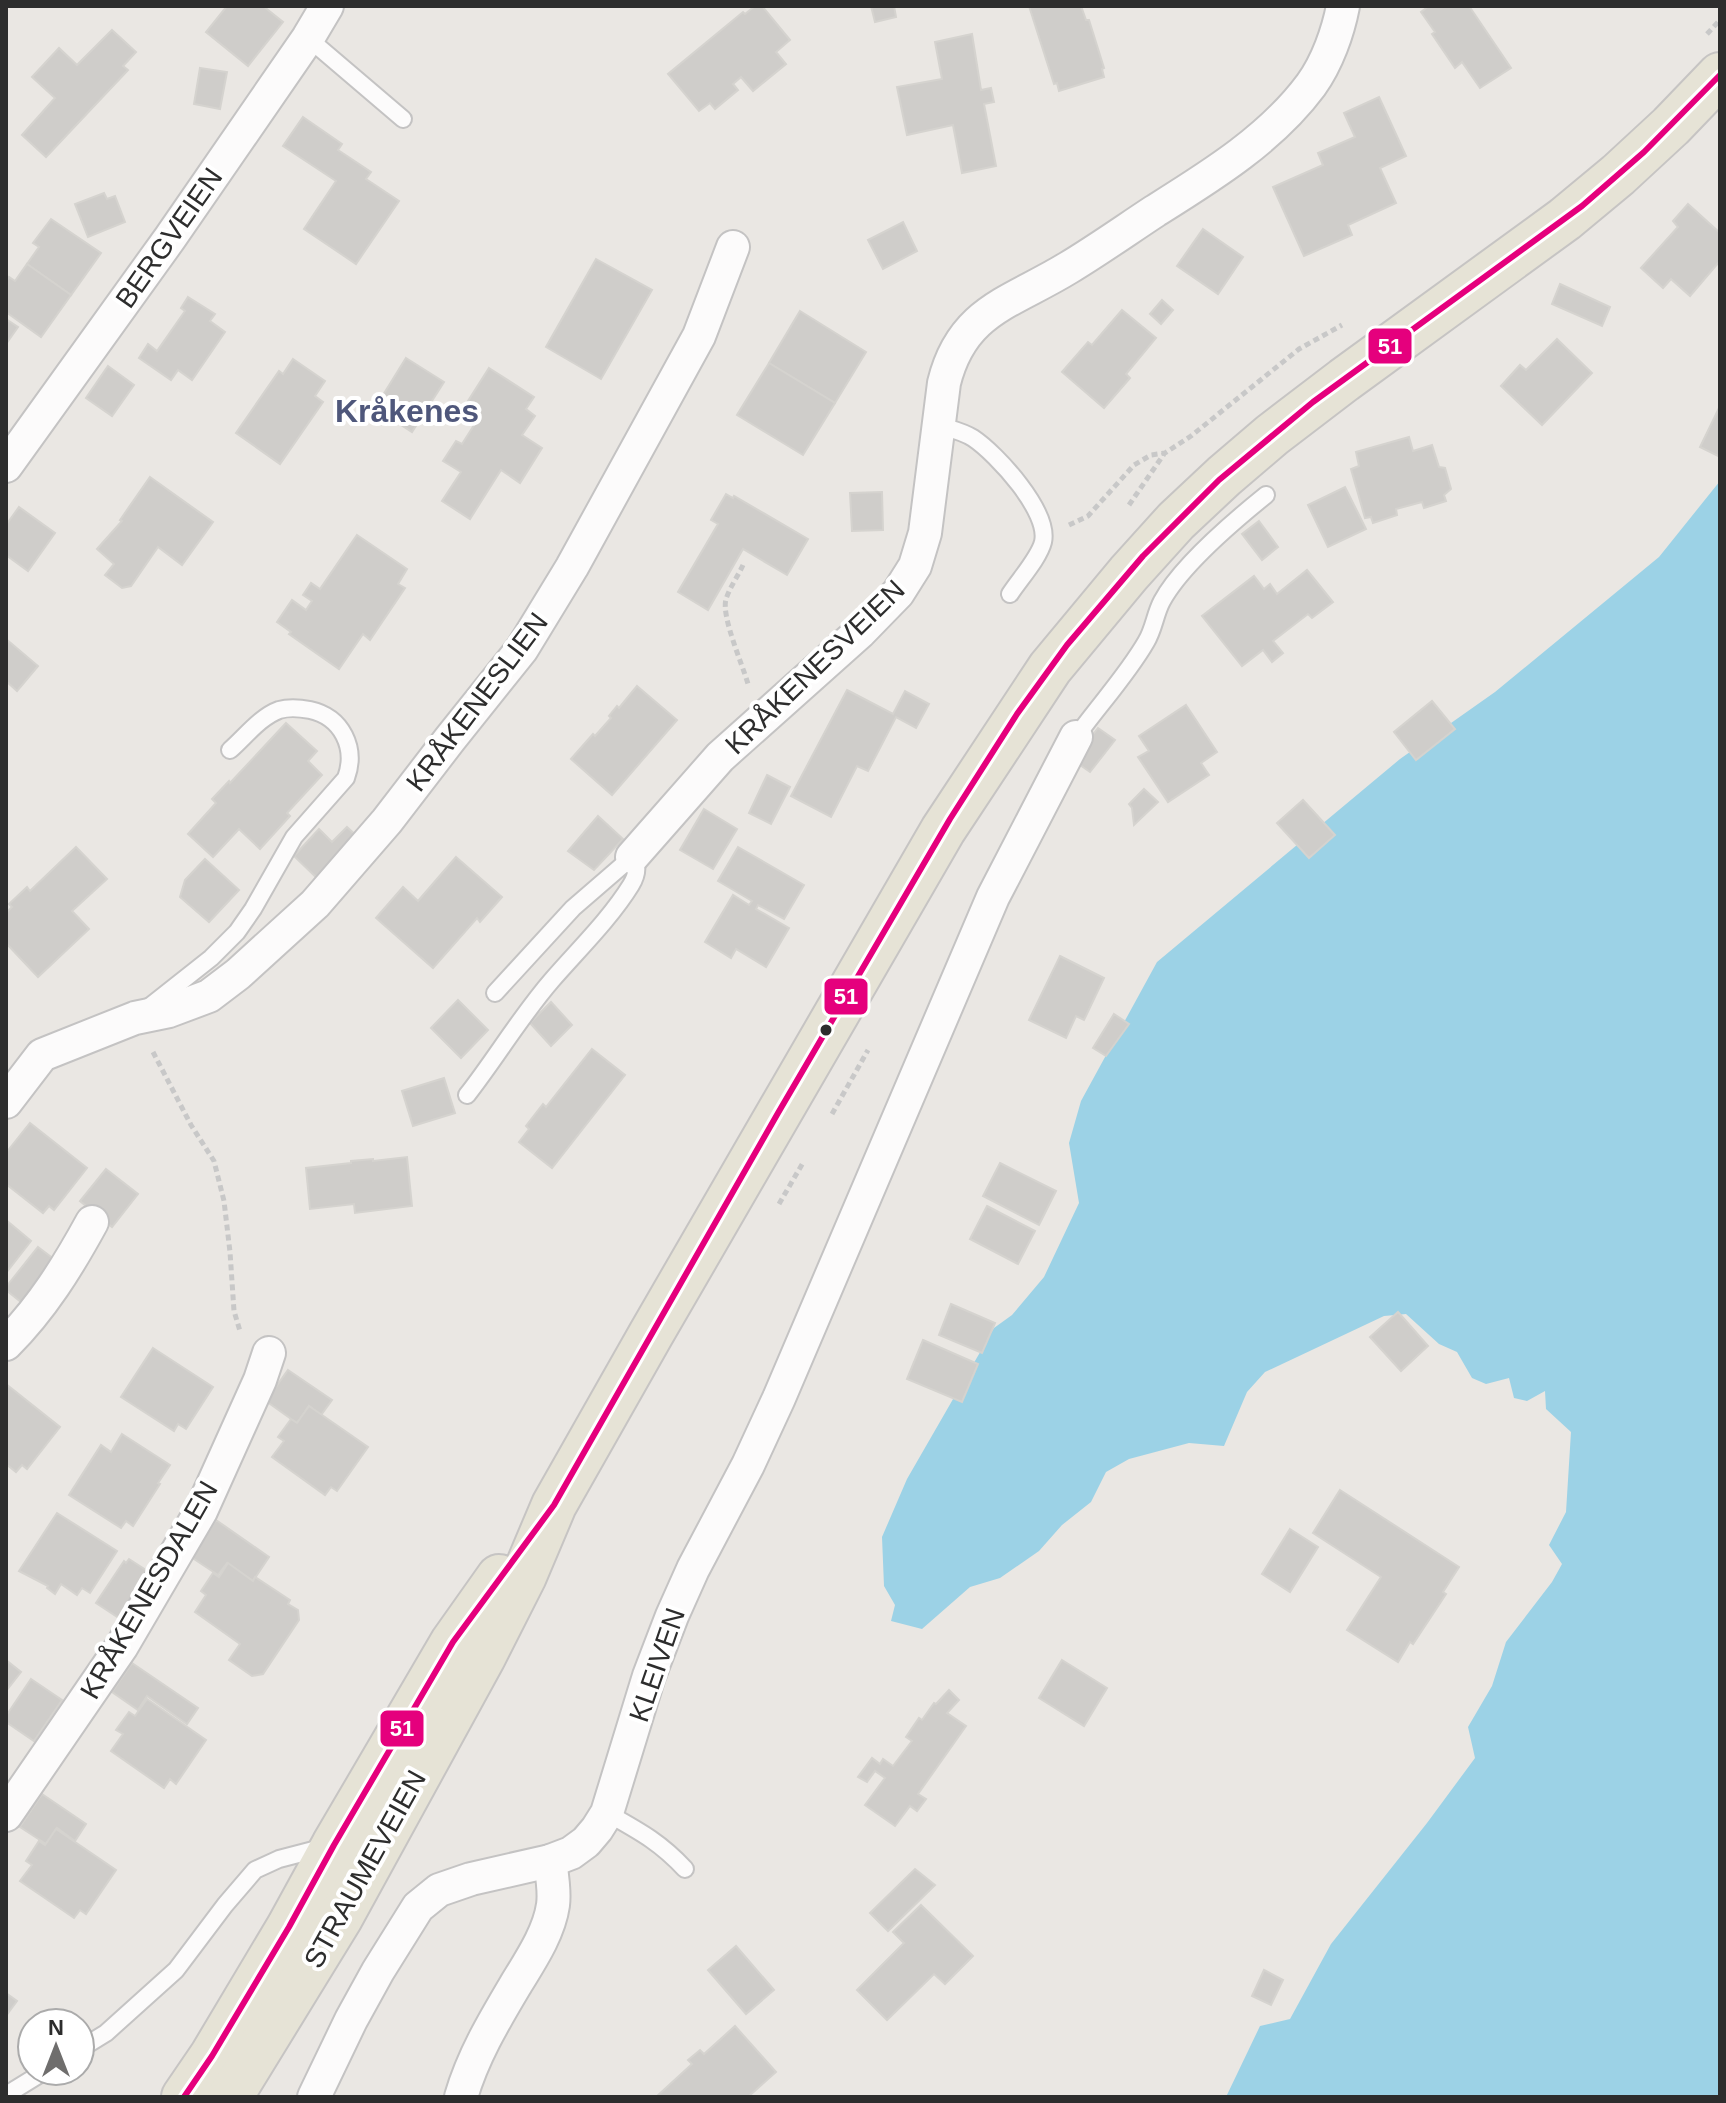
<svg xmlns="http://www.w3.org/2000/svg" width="1726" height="2103" viewBox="0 0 1726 2103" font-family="Arial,sans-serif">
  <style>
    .water { fill: #9cd2e6 }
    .building { fill: #cfcdca; stroke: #d5d3cf; stroke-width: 2 }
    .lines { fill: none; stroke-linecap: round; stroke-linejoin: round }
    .lane-casing { stroke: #c4c3c3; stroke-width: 20 }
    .street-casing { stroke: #c4c3c3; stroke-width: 36 }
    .primary-casing { stroke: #c6c4c3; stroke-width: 48 }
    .path { stroke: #c8c8c8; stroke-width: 5; stroke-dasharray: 6 4; stroke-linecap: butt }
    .lane { stroke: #fcfbfb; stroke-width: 16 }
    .street { stroke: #fcfbfb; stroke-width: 32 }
    .primary { stroke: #e6e3d6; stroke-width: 44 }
    .bus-1-casing { stroke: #fff; stroke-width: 12 }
    .bus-1 { stroke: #e5007d; stroke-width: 6 }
    .bus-dot { fill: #2d2d2d; stroke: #fff; stroke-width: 3 }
    .labels { text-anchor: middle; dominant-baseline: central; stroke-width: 8; stroke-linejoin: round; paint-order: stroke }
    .street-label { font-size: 28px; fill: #2d2d2d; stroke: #fff }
    .quarter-label { font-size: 32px; font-weight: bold; fill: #4f577b; stroke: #fff }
    .line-badge { stroke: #fff; stroke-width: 3 }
    .badge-label { font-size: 22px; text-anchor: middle; font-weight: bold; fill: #fff }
  </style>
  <rect width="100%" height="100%" fill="#eae7e3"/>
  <!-- water -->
  <polygon class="water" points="1720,481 1720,2097 1226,2097 1260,2026 1290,2019 1331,1944 1427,1823 1475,1758 1468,1727 1492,1686 1506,1642 1552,1582 1562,1564 1549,1545 1566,1512 1571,1432 1546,1409 1545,1391 1527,1401 1514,1398 1509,1378 1486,1384 1472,1378 1457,1352 1439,1344 1406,1314 1384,1316 1265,1372 1247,1392 1224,1446 1189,1443 1129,1459 1106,1472 1091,1502 1062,1525 1039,1551 1000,1578 970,1587 922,1629 891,1621 895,1605 884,1586 882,1537 907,1479 994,1328 1012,1315 1044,1277 1079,1203 1069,1143 1081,1101 1157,962 1400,759 1495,692 1659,557"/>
  <!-- building -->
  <g class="building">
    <polygon points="227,6 263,6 283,22 248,66 206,32"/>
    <polygon points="755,6 762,6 790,40 776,52 786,64 753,91 741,77 733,84 738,90 715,109 710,103 699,111 668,74 743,12 745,14"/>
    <polygon points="871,6 894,6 896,17 875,22"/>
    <polygon points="1029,6 1081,6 1086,20 1089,20 1104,68 1102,69 1104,77 1059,91 1057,83 1054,84"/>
    <polygon points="1429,6 1469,6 1511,68 1480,88 1462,62 1455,68 1432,34 1435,32 1421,12"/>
    <polygon points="112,30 136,52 123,66 128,70 46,157 22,135 55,98 32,77 59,48 77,65"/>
    <polygon points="972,34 981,90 991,88 994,102 984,104 996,166 962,173 953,125 907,135 897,87 942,79 935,42"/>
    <polygon points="200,68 227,72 220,109 194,104"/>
    <polygon points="1379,97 1406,156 1380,168 1396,203 1348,225 1352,235 1304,256 1273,187 1323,165 1318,153 1355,137 1344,113"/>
    <polygon points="303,117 342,144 338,150 371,172 366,179 399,201 356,264 304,229 336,181 283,146"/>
    <polygon points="104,193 107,199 115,196 125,222 88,237 75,204"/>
    <polygon points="1688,204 1720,233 1720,261 1690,296 1671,279 1663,288 1641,268 1678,227 1673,221"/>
    <polygon points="51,219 101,253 71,295 27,264 39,247 33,243"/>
    <polygon points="903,222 917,251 883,269 868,240"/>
    <polygon points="1203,229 1243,257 1218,294 1177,266"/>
    <polygon points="596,259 652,290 601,379 546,347"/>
    <polygon points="27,264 71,295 41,337 6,312 6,282 9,277 15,281"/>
    <polygon points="1560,284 1610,307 1602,326 1552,304"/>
    <polygon points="188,297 215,314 210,321 225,332 192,380 178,370 171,380 139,358 148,344 157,351 185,311 181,308"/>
    <polygon points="1162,300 1173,310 1161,324 1150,314"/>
    <polygon points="1122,310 1156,338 1126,374 1130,378 1104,408 1062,372 1088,342 1092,345"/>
    <polygon points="800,311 866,352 835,403 769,363"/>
    <polygon points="6,319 18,327 6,344"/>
    <polygon points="1557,339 1592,373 1542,425 1501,386 1520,365 1526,370"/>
    <polygon points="406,358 444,382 412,432 375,408"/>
    <polygon points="293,359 325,381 315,396 323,402 280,464 236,433 279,371 283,374"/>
    <polygon points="769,363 835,403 803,455 737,415"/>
    <polygon points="108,366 134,385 112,416 86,398"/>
    <polygon points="489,368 534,397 526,409 535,416 522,435 542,448 520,483 501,470 470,519 442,501 461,472 443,461 456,441 462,444 476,422 461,412"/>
    <polygon points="1720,406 1720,457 1700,447"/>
    <polygon points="1409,437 1413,451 1432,445 1439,467 1445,468 1451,489 1444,495 1446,501 1424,508 1422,502 1396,509 1397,515 1373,523 1371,517 1365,518 1351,469 1359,466 1356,452"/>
    <polygon points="150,477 213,522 182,565 158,547 131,586 122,588 105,575 114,564 97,549 122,521 120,520"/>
    <polygon points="1345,487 1366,529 1328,547 1308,505"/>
    <polygon points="882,492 883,530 852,531 850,493"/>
    <polygon points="726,494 733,498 734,496 808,539 787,575 743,549 708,610 678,592 718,524 711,520"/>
    <polygon points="19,507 55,533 28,571 6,555 6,525"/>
    <polygon points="1259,521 1278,547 1262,560 1242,534"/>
    <polygon points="357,535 407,569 398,584 405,588 370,640 363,634 339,669 289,634 291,632 277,622 292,600 306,610 312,601 303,595 311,583 320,589"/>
    <polygon points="1307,570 1333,602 1312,618 1308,614 1273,641 1283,653 1272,662 1263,650 1242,666 1202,616 1254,576 1264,589 1270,584 1277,594"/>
    <polygon points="6,639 38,666 17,691 6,681"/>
    <polygon points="637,686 677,720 612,795 571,759 593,734 595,736 611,718 609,716 617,706 619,708"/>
    <polygon points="847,690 893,714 905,691 929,704 916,728 896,717 868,771 857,766 831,817 791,796"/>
    <polygon points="1432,701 1455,729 1416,760 1394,732"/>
    <polygon points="1186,705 1217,752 1201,763 1209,775 1168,802 1138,757 1149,751 1139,736"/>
    <polygon points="286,723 317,751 308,761 322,775 287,813 290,816 260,849 239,829 213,857 188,834 216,803 212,799 229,781 230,783"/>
    <polygon points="1098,728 1115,740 1090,772 1073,760"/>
    <polygon points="767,775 790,787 771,824 749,813"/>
    <polygon points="1144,789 1158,802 1134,825 1132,808 1129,804"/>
    <polygon points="1303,800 1335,835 1309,858 1277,823"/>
    <polygon points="704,809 737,829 713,869 680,850"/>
    <polygon points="598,816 623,839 594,870 568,851"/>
    <polygon points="347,827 359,838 321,882 294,856 319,829 332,842"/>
    <polygon points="76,847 107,879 72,911 89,929 38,977 6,943 6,913 12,907 9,904 27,887 30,891"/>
    <polygon points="738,847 804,885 784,919 758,905 756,909 789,928 766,967 736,949 731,958 705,942 733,895 749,905 752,901 718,881"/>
    <polygon points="456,857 502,897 480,922 477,918 433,968 376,918 403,887 418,901"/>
    <polygon points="205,859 239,890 209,922 180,897 185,880"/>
    <polygon points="1060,956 1104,978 1084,1020 1076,1016 1066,1038 1029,1020"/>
    <polygon points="458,1000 488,1030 461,1058 431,1028"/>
    <polygon points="551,1002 572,1025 551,1046 530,1023"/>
    <polygon points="1114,1014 1129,1024 1106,1056 1093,1048"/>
    <polygon points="592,1049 625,1075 552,1168 519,1142 529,1129 526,1126 543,1104 546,1107"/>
    <polygon points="444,1078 455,1113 413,1126 402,1091"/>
    <polygon points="30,1123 87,1168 54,1210 49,1206 43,1213 6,1184 6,1153"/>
    <polygon points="407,1157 412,1206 355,1213 354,1204 310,1209 306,1168 351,1163 351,1161 373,1159 373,1161"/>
    <polygon points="1000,1163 1056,1191 1039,1225 983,1196"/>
    <polygon points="106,1169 138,1194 112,1227 80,1201"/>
    <polygon points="987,1206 1035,1231 1018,1264 970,1239"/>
    <polygon points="6,1220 31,1241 6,1273"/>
    <polygon points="38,1247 59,1263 26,1306 6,1290 6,1287"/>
    <polygon points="951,1304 995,1323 982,1353 939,1335"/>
    <polygon points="1398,1312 1428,1346 1401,1371 1370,1337"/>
    <polygon points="923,1340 978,1364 962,1402 907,1379"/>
    <polygon points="153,1348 213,1387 186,1429 178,1424 174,1431 121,1397"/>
    <polygon points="288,1370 332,1400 321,1415 309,1406 297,1423 266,1401"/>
    <polygon points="6,1384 60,1427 27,1469 22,1465 16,1472 6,1464"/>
    <polygon points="309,1406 368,1447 337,1491 331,1487 325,1495 272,1457 284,1441 278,1437 291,1419 297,1423"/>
    <polygon points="122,1434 170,1465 158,1483 160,1484 133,1526 126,1521 121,1528 69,1495 101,1445 111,1452"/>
    <polygon points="1340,1490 1459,1567 1443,1592 1446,1594 1413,1644 1410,1642 1398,1662 1347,1630 1381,1577 1313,1533"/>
    <polygon points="57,1513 117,1551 90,1593 82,1588 77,1595 61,1584 55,1594 47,1588 48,1586 19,1571"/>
    <polygon points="216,1520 269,1557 253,1581 227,1563 218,1575 191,1557"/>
    <polygon points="1290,1529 1318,1547 1290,1592 1262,1574"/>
    <polygon points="129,1559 149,1572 119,1618 96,1603 124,1561 126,1563"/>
    <polygon points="228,1563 253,1581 255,1577 290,1600 288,1604 298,1610 299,1620 263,1674 252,1676 229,1660 240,1644 195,1612 206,1595 201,1591 213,1573 219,1577"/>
    <polygon points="6,1660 21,1672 6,1691"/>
    <polygon points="1062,1660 1107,1688 1084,1726 1039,1698"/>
    <polygon points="132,1663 198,1708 187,1724 147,1696 138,1710 112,1692"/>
    <polygon points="31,1679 62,1700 34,1741 6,1722 6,1716"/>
    <polygon points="949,1690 959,1700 947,1713 966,1726 918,1794 926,1799 917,1811 910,1806 895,1826 865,1805 885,1778 875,1771 867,1782 858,1777 872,1758 880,1764 883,1759 893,1766 912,1741 906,1737 919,1718 922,1720 934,1703 936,1704"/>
    <polygon points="147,1699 206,1740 176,1784 170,1779 164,1788 111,1751 123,1734 116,1730 129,1712 135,1716"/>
    <polygon points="42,1794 86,1824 75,1841 57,1828 46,1844 20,1827"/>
    <polygon points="56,1829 116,1870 86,1914 80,1910 74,1918 20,1881 32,1865 26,1861 39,1841 45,1845"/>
    <polygon points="915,1869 935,1885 888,1931 870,1913"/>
    <polygon points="921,1905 973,1956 945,1984 934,1974 887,2020 857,1990 904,1943 893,1932"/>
    <polygon points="736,1946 774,1990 746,2014 708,1970"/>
    <polygon points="1264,1970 1283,1980 1271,2005 1252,1996"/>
    <polygon points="6,1993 17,2001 6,2016"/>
    <polygon points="735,2026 776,2072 748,2097 656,2097 692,2064 688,2060 700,2050 704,2054"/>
  </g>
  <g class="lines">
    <defs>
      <g id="lane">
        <polyline points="308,38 403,119"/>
        <path d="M 938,425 C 950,429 962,431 973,438 C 997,454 1050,512 1043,542 C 1039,558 1019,580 1010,594"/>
        <path d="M 1076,737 C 1099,705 1127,675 1146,642 C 1154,629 1155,614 1162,601 C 1181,566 1235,520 1266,495"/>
        <path d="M 149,1007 L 211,958 L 237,932 L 253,909 L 294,837 L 346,778 C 357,748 342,717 310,710 C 300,708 289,707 279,710 C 260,717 245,737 230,750"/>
        <path d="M 467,1095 C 496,1058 520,1017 552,980 C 578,950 610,919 631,885 C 637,875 639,866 632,857 L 573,908 L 495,993"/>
        <path d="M 607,1813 C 639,1831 660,1842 685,1869"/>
        <polyline points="80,2049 106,2033 176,1970 225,1905 255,1870 279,1859 325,1847"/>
        <polyline points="6,2095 45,2071"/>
      </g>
      <g id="street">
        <polyline points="6,466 170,238 308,38 327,6"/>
        <path d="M 632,857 L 720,757 L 860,632 L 898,593 L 915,566 L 925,533 L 944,383 C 962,310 1011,303 1068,268 C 1098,250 1126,230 1155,211 C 1211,176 1271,139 1311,85 C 1327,63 1338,32 1343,6"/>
        <polyline points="6,1102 42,1055 135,1018 169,1011 209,996 238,974 315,904 387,821 450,739 522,649 572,567 699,336 733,247"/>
        <path d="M 6,1344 C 42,1308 68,1266 92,1222"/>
        <polyline points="6,1815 122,1646 201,1511 260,1380 269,1353"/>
        <polyline points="314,2097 351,2020 378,1971 418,1907 439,1890 471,1879 550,1861 571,1853 586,1842 597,1829 607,1813 649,1676 672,1616 693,1569 748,1465 779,1398 993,897 1076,737"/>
        <path d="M 461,2097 C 473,2056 494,2021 516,1984 C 530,1961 549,1933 553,1905 C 555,1891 552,1875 550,1861"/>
      </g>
      <g id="primary">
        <polyline points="184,2097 212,2056 289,1927 334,1845 453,1642 499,1577"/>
        <polyline points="230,2097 340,1918 483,1657 524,1576 554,1505 651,1334 943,830 1050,668 1129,573 1176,521 1224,476 1272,435 1344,380 1565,219 1618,175 1671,126 1720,75"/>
      </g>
    </defs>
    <!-- lane casing -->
    <use href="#lane" class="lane-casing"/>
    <!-- street casing -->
    <use href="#street" class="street-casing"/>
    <!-- primary casing -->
    <use href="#primary" class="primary-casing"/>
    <!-- path -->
    <g class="path">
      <polyline points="1707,34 1720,20"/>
      <polyline points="1129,505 1164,454"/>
      <polyline points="1069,525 1088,516 1134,465 1151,455 1165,453 1191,436 1299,349 1342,325"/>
      <path d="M 743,565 C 738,576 730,587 726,599 C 721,616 742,663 748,684"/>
      <polyline points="153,1052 191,1125 214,1161 224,1201 230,1252 234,1311 240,1331"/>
      <polyline points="832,1114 868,1050"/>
      <polyline points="779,1204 804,1161"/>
    </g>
    <!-- lane -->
    <use href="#lane" class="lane"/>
    <!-- street -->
    <use href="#street" class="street"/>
    <!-- primary -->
    <use href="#primary" class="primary"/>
    <defs>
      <polyline id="bus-1" points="184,2097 212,2056 289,1927 334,1845 453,1642 554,1505 778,1113 950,819 1017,714 1067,645 1143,556 1219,480 1313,402 1582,206 1644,152 1720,75"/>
    </defs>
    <!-- bus-1 casing -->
    <use href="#bus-1" class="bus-1-casing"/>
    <!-- bus-1 -->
    <use href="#bus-1" class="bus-1"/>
  </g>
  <!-- markers -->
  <circle class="bus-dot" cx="826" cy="1030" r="7"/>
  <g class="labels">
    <!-- street labels -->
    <g class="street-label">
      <text transform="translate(169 238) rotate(-55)">BERGVEIEN</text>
      <text transform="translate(815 667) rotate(-44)">KRÅKENESVEIEN</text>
      <text transform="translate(477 702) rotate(-53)">KRÅKENESLIEN</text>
      <text transform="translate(149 1590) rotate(-60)">KRÅKENESDALEN</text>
      <text transform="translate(657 1665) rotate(-71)">KLEIVEN</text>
      <text transform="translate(365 1869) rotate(-61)">STRAUMEVEIEN</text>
    </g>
    <!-- quarter labels -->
    <g class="quarter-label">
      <text x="407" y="411">Kråkenes</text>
    </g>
  </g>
  <g class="line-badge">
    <rect x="1367" y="327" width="46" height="38" rx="8" fill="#e5007d"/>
    <rect x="823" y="977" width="46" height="39" rx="8" fill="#e5007d"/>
    <rect x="379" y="1709" width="46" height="39" rx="8" fill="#e5007d"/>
  </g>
  <g class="badge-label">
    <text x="1390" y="354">51</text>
    <text x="846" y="1004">51</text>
    <text x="402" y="1736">51</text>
  </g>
  <!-- border -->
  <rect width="1726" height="2103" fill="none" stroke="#2d2d2d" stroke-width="16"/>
  <!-- north arrow -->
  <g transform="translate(56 2047)"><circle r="38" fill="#ffffff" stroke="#ababab" stroke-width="2"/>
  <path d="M0-6L14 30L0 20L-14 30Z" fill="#6f6e6d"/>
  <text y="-12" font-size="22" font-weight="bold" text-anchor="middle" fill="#2d2d2d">N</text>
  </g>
</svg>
